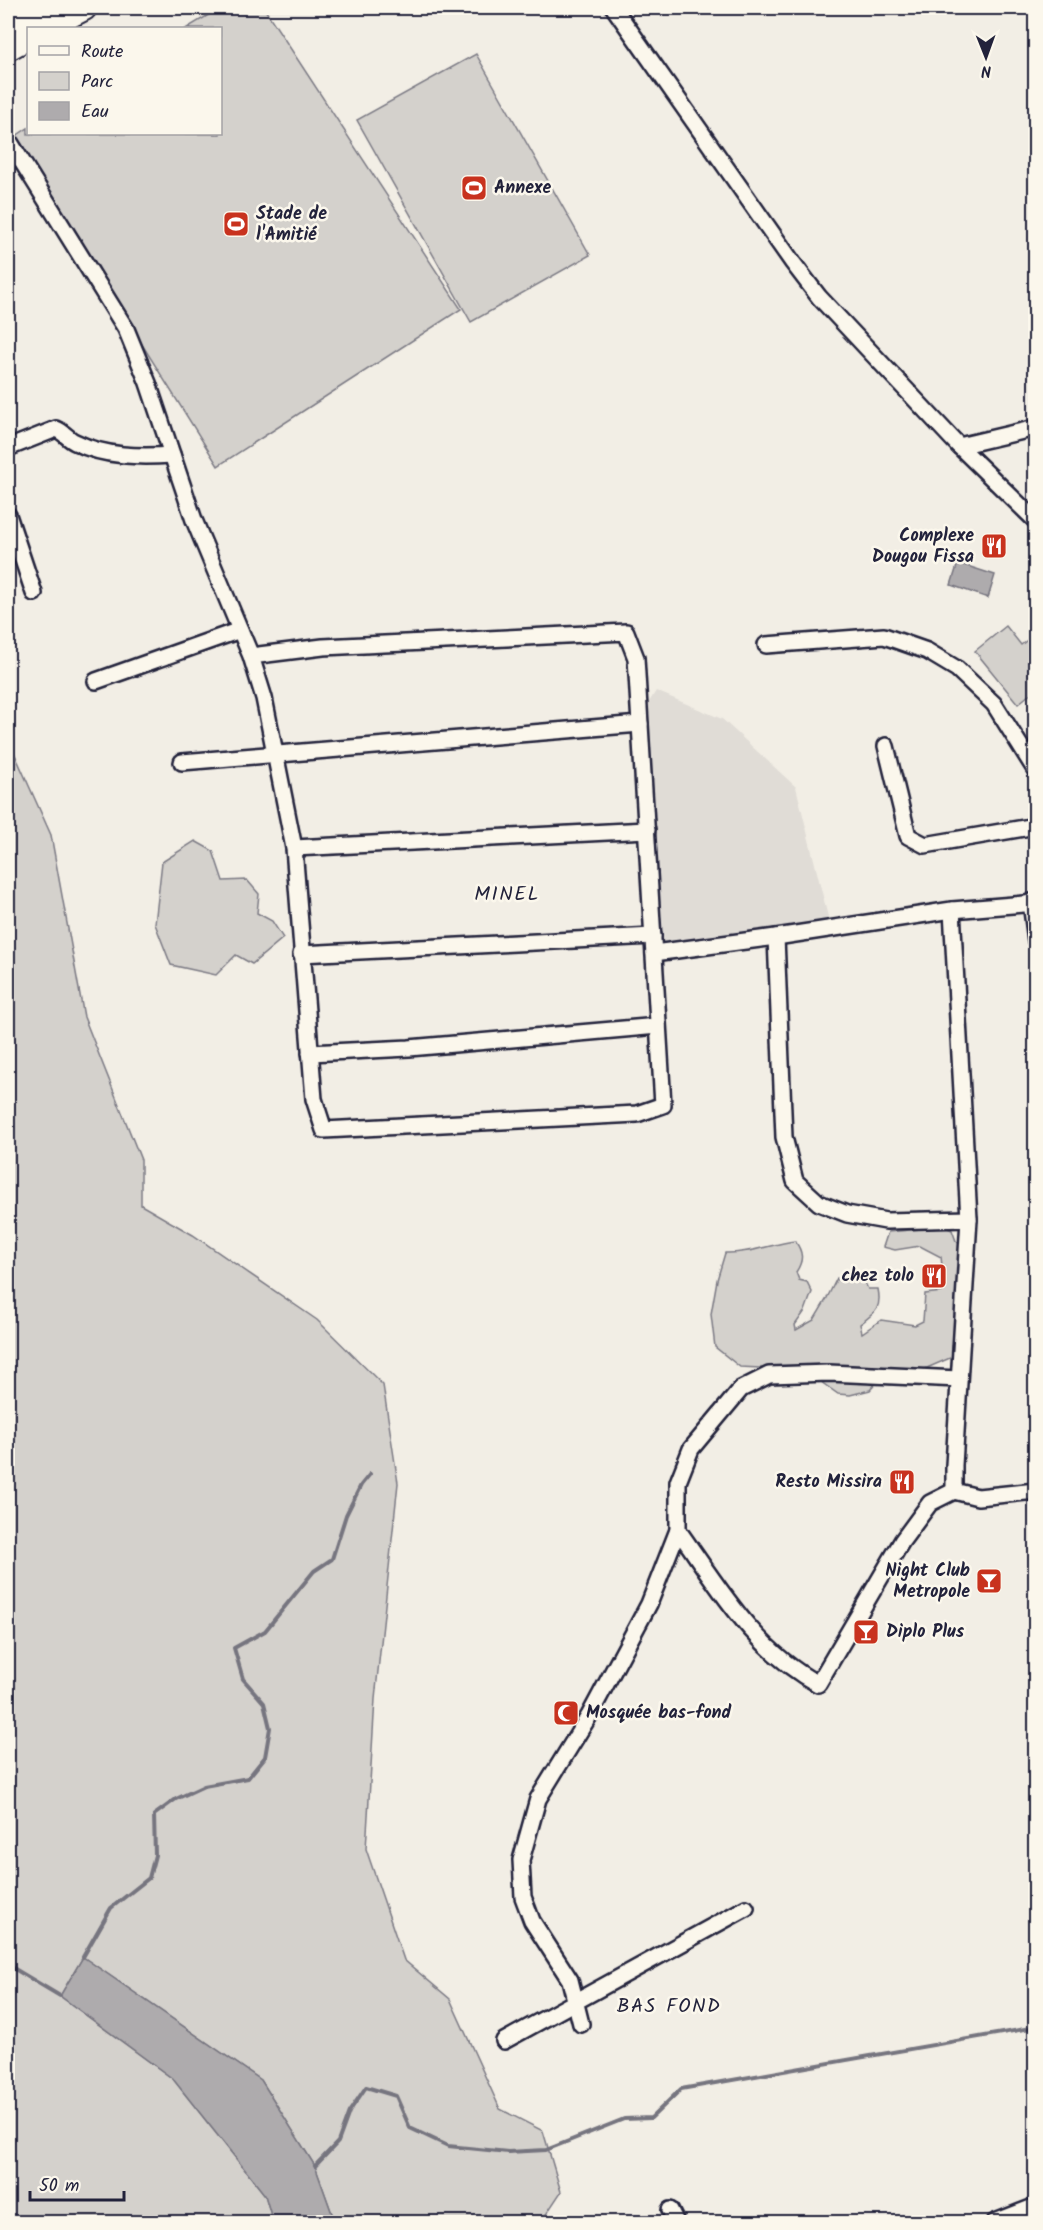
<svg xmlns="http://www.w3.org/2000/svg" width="1043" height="2230" viewBox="0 0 1043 2230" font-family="Kalam,sans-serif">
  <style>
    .built { fill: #e0dcd6 }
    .green { fill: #d4d1cc; stroke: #7b7a84; stroke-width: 1.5 }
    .water { fill: #aeabad; stroke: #76747f; stroke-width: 1.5 }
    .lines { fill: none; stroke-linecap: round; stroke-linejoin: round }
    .stream { stroke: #76747f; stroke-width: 4 }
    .street-casing { stroke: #22223b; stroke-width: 20 }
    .primary-casing { stroke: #22223b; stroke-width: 28 }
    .street { stroke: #fbf7ec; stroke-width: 15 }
    .primary { stroke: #fbf7ec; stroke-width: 24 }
    .labels { text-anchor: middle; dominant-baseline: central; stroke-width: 5; stroke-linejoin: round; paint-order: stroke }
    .poi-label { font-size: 18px; font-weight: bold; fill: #22223b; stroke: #fbf7ec; text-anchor: start }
    .neighbourhood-label { font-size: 20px; letter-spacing: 1.5px; fill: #22223b; stroke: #fbf7ec }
  </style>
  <rect width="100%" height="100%" fill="#f2eee5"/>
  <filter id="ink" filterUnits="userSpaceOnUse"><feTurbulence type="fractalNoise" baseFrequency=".0167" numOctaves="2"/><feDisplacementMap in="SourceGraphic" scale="12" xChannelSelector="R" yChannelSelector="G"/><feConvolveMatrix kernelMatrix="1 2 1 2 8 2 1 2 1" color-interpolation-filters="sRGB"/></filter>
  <g filter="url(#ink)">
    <!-- built -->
    <polygon class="built" points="656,691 722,719 796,787 830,925 658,943 635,724"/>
    <!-- green -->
    <g class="green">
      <polygon points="220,8 264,8 461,309 218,466 13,138 28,128 28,134 220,134 220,28 187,28"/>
      <polygon points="476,54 590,255 471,322 357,120"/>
      <polygon points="1006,626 1021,645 1035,634 1035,690 1018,704 975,651"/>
      <polygon points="8,739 51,835 84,1017 141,1160 141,1205 193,1235 317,1320 383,1385 398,1483 375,1699 366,1849 404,1960 450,1999 500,2109 543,2131 561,2192 541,2222 335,2222 315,2166 261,2080 83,1957 60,1996 173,2079 265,2195 273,2222 8,2222"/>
      <polygon points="195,841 213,851 223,881 247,880 259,894 257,913 272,921 283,938 252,964 236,955 216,975 171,965 155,924 162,862"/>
      <path d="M 944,1227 L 952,1230 L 956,1241 L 962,1245 L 954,1323 L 954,1332 L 959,1341 L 957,1355 L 920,1371 L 880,1379 L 870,1390 L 850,1395 L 838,1394 L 804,1370 L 740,1367 L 715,1347 L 711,1314 L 717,1280 L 725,1253 C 749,1254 771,1244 795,1241 C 803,1252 804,1260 796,1272 L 799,1280 L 807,1282 L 812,1292 L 805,1311 L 795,1325 L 796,1330 L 814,1320 L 826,1300 L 837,1278 L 854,1276 L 864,1281 L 868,1289 L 878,1289 C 882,1309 875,1313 860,1324 L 862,1333 L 881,1320 L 915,1325 L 923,1321 L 925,1294 L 942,1292 L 944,1282 L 941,1257 L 920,1246 L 895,1250 L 883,1247 L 888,1232 Z"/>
    </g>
    <!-- water -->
    <g class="water">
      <polygon points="958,563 995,575 988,598 951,585"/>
      <polygon points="83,1957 261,2080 315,2166 335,2222 273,2222 265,2195 173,2079 60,1996"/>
    </g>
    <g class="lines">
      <!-- stream -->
      <g class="stream">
        <polyline points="83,1957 111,1908 149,1878 155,1855 154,1815 176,1799 204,1786 248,1778 265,1757 270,1728 264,1703 243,1679 234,1648 265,1631 314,1571 332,1559 346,1515 361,1485 370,1474"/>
        <polyline points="8,1965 60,1996"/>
        <polyline points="315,2166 338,2142 349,2112 366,2087 396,2096 410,2128 448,2146 508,2152 546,2150 624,2119 651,2118 681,2089 1036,2027"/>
      </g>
      <defs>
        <g id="street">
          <polyline points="614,8 793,263 819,297 959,446 1036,521"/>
          <polyline points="8,139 126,329 148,383 194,520 251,656 264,698 294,848 314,1099 324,1130 637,1114 663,1105 636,658 626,632 323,647 251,656"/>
          <polyline points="959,446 1036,428"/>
          <path d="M 8,448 L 56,429 C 64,432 68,439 75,442 C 105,457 140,457 172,455"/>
          <polyline points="8,515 34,593"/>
          <polyline points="766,645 884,636 927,651 957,669 994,704 1036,771"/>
          <polyline points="96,681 240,630"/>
          <polyline points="886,746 908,836 925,845 1036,826"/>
          <polyline points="182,762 640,724"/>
          <polyline points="294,848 647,830"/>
          <polyline points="1031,902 1036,941"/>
          <polyline points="952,910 969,1219 954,1465 954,1491 978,1497 1036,1491"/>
          <polyline points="776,937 784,1137 795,1181 819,1203 847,1214 886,1221 969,1219"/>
          <polyline points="654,953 776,937 952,910 1036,903"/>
          <polyline points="301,954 653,936"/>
          <polyline points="310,1053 409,1048 658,1026"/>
          <path d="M 678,1530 C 718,1586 755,1651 818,1684 L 902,1541 L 930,1503 L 954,1491"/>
          <polyline points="581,2024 570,1980 532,1921 523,1897 521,1860 538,1799 589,1716 649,1604 678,1530 678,1482 691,1449 741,1389 769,1375 829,1373 959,1379"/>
          <polyline points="504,2041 746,1908"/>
          <polyline points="670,2210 676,2222"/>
          <polyline points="995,2222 1036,2206"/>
        </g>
        <g id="primary">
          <polyline points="8,20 48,8"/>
          <polyline points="45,28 84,8"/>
          <polyline points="8,48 28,37"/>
        </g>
      </defs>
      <!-- street casing -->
      <use href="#street" class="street-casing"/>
      <!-- primary casing -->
      <use href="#primary" class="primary-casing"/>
      <!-- street -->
      <use href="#street" class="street"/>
      <!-- primary -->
      <use href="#primary" class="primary"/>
    </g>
  </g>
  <!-- icons -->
  <defs>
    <symbol id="stadium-square" viewBox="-11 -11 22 22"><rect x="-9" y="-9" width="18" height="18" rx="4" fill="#c8321e" stroke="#fbf7ec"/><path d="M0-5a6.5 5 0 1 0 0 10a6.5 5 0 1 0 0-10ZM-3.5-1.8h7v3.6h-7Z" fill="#fff"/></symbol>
    <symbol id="restaurant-square" viewBox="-11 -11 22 22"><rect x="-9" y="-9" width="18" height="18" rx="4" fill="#c8321e" stroke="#fbf7ec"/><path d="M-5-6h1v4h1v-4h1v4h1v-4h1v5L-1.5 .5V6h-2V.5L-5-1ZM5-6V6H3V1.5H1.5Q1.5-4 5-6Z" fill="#fff"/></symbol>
    <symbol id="bar-square" viewBox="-11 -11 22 22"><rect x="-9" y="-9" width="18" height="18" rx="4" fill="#c8321e" stroke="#fbf7ec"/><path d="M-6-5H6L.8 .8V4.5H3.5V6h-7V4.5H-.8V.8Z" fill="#fff"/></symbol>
    <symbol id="mosque-square" viewBox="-11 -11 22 22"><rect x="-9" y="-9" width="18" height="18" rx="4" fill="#c8321e" stroke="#fbf7ec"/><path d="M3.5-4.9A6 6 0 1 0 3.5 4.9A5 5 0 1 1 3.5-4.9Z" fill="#fff"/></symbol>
  </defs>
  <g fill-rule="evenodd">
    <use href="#stadium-square" x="459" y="173" width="30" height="30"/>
    <use href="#stadium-square" x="221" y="209" width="30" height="30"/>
    <use href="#restaurant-square" x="979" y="531" width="30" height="30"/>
    <use href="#restaurant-square" x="919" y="1261" width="30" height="30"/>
    <use href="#restaurant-square" x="887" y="1467" width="30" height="30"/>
    <use href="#bar-square" x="974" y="1566" width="30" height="30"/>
    <use href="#bar-square" x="851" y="1617" width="30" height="30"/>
    <use href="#mosque-square" x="551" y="1698" width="30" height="30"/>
  </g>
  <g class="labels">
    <!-- poi labels -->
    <g class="poi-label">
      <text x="494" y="188">Annexe</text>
      <text x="256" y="214">Stade de<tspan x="256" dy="21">l'Amitié</tspan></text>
      <text x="974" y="536" text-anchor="end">Complexe<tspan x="974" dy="21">Dougou Fissa</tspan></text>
      <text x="914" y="1276" text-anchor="end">chez tolo</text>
      <text x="882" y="1482" text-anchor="end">Resto Missira</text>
      <text x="970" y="1571" text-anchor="end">Night Club<tspan x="970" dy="21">Metropole</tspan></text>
      <text x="886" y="1632">Diplo Plus</text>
      <text x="586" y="1713">Mosquée bas-fond</text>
    </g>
    <!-- neighbourhood labels -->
    <g class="neighbourhood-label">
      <text x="507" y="895">MINEL</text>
      <text x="669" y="2007">BAS FOND</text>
    </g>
  </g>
  <!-- margin -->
  <rect width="1043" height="2230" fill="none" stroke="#fbf7ec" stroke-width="30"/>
  <rect x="15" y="15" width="1013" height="2200" fill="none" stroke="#22223b" stroke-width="2" filter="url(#ink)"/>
  <!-- legend -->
  <rect x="27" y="27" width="195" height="108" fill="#fbf7ec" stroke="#a4a2a5" stroke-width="1.5"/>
  <rect x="39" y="46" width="30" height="9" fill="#fbf7ec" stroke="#a4a2a5" stroke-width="1.5"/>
  <text x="81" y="57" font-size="18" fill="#22223b">Route</text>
  <rect x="39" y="72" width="30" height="18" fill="#d4d1cc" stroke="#a4a2a5" stroke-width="1.5"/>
  <text x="81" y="87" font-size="18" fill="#22223b">Parc</text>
  <rect x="39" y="102" width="30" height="18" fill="#aeabad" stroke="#a4a2a5" stroke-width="1.5"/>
  <text x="81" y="117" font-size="18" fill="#22223b">Eau</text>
  <!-- north arrow -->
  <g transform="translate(986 57) rotate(179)" stroke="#fbf7ec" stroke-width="4.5" paint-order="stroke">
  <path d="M0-4.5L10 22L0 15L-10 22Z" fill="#22223b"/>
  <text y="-9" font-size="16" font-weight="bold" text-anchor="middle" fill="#22223b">N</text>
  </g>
  <!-- scale -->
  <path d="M30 2191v9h94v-9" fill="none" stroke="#22223b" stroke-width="3"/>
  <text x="39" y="2191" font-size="18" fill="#22223b" stroke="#fbf7ec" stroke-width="4.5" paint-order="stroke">50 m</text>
</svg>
